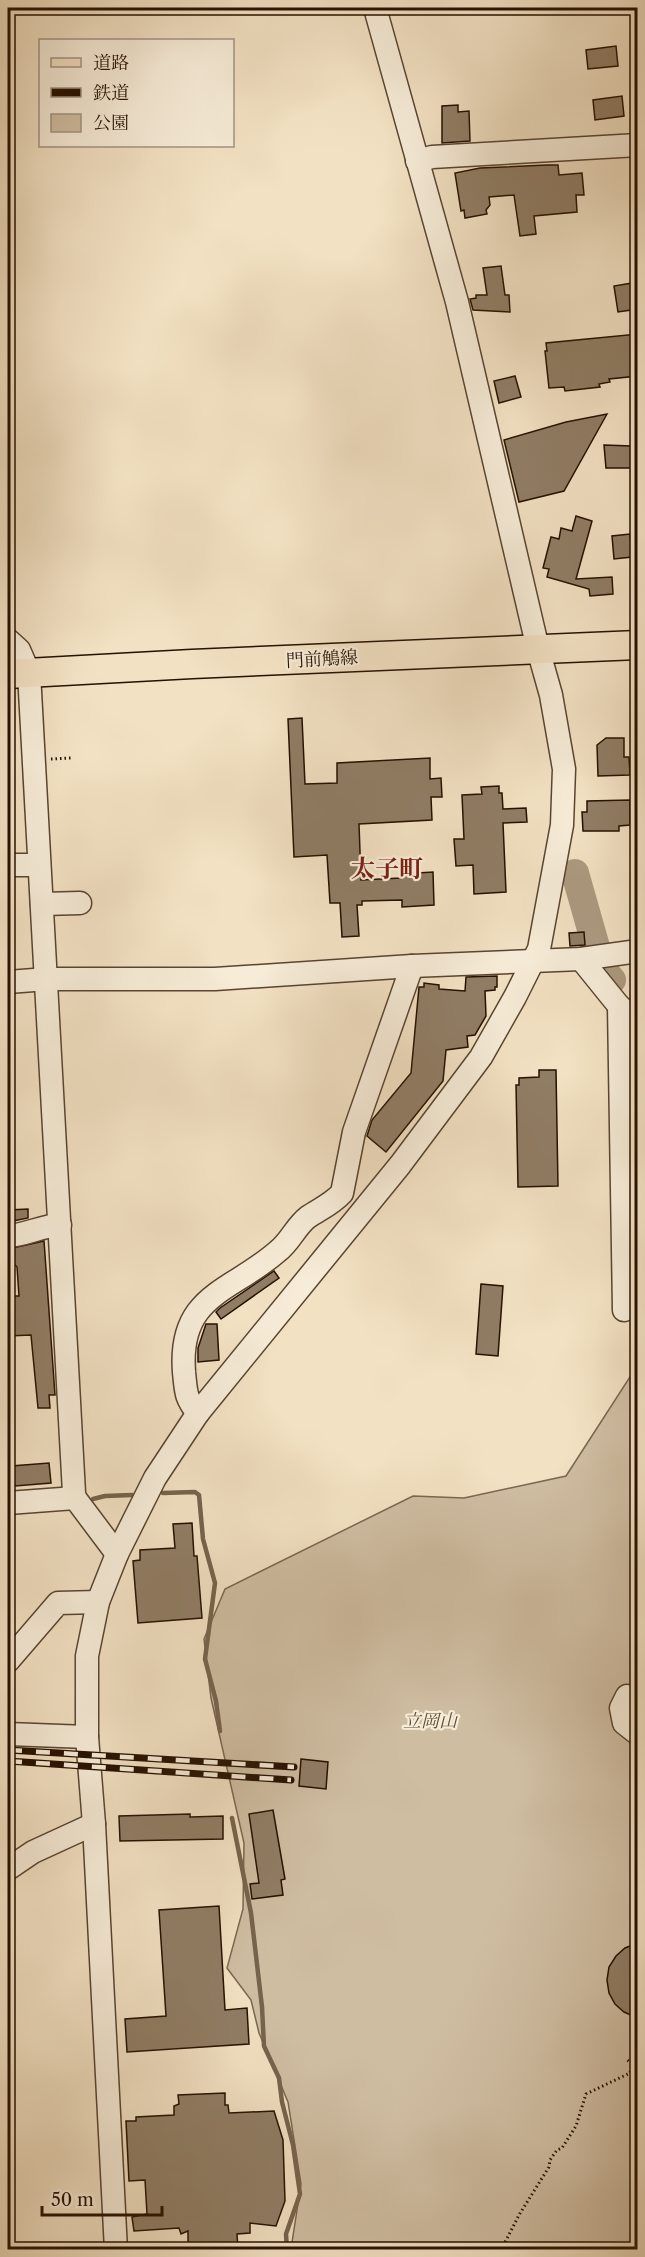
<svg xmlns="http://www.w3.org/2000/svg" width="645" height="2257" viewBox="0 0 645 2257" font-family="'Libre Caslon Text','Noto Serif JP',serif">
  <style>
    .green { fill: #cfbda2; stroke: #7a6651; stroke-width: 1.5 }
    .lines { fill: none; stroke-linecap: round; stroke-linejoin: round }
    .stream { stroke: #76634d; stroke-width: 4.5 }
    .river { stroke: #ac9a81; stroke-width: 28 }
    .building { fill: #907d65; stroke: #251000; stroke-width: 1.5 }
    .minor-casing { stroke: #584431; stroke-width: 25 }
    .major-casing { stroke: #251000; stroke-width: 31 }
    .path { stroke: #251000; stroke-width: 3; stroke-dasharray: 1.5 3; stroke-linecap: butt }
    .minor { stroke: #f7ecd8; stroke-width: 22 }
    .major { stroke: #f2e1c3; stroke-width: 28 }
    .rail-casing { stroke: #251000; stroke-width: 7 }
    .rail { stroke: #f7ecd8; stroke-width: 4.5; stroke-dasharray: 14; stroke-linecap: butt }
    .labels { text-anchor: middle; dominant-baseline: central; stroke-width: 4.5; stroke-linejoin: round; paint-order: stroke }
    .street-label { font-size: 18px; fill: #251000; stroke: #f7ecd8 }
    .park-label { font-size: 18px; font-style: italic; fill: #604d39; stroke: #f7ecd8 }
    .district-label { font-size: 24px; font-weight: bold; fill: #7a1f14; stroke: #f7ecd8 }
  </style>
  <rect width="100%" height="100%" fill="#f2e1c3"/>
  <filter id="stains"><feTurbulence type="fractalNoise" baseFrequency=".00333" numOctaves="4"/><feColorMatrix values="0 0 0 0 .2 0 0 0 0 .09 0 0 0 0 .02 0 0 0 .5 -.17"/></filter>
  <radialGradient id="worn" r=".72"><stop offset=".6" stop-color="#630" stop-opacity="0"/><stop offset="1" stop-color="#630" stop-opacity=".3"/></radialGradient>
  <!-- green -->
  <polygon class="green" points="637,1366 637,2249 291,2249 301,2184 288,2102 259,2033 251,2000 227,1968 243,1909 244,1843 211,1698 204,1639 225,1589 413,1496 464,1498 566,1476"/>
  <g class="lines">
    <!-- stream -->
    <g class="stream">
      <polyline points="163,1493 195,1492 199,1495 203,1539 215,1583 205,1659 216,1701 220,1731"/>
      <polyline points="93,1499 105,1496 132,1495"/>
      <polyline points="232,1818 251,1913 262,2007 264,2046 279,2078 282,2102 293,2145 300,2194 286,2234 287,2250"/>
    </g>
    <!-- river -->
    <polyline class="river" points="575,873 602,968 612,980"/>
  </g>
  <!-- building -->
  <g class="building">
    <polygon points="616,46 618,66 588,69 586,50"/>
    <polygon points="622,96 624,116 595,120 593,100"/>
    <polygon points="458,105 458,112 469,111 470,141 442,143 442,106"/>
    <polygon points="547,165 558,165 559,175 582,173 584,195 576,195 577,212 534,216 536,234 520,236 514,195 489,197 490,205 486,210 487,214 465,218 464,210 461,211 455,173 480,168"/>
    <polygon points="501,266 505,295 509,295 510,312 473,310 470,299 476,298 476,295 487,295 483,268"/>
    <polygon points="638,282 638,309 618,312 614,286"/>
    <polygon points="638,334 638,376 609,379 610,382 599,384 600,387 565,391 564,387 549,388 545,351 547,351 546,343"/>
    <polygon points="515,376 521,397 499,403 494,381"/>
    <polygon points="607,414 564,491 519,502 504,440 566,422"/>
    <polygon points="604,445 631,446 631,468 606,468"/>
    <polygon points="576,516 592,521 576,579 612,577 613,594 590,596 589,589 547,577 549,569 543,568 551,537 559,539 561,528 572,531"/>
    <polygon points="630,534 632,557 614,559 612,536"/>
    <polygon points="302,718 305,784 337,783 337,763 430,758 430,779 441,778 442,797 431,797 432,820 359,824 361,880 401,878 401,874 433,872 434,905 402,907 402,900 362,901 362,905 357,905 359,936 342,937 340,903 330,903 327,855 294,857 288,719"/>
    <polygon points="606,738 624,738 624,757 629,757 630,775 598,776 597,745"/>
    <polygon points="499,786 499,793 502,793 503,809 526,808 527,822 503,823 506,892 474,894 473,865 456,866 454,839 464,839 462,795 482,794 481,787"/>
    <polygon points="630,800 630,825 619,826 619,831 583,831 582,812 587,812 587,801"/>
    <polygon points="584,932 585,945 570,946 569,933"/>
    <polygon points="497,976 497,987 495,987 495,990 485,991 486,1016 475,1035 467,1036 468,1047 446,1050 443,1081 386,1152 367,1136 372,1120 411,1073 419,987 424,987 424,983 439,985 439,989 465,991 466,977"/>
    <polygon points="539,1070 556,1070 558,1186 518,1187 516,1085 519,1085 519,1078 539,1077"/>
    <polygon points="28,1209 28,1218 8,1222 8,1210"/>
    <polygon points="44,1241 55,1395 49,1395 50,1408 38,1408 31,1335 8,1336 8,1296 19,1296 17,1267 15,1265 8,1265 8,1249"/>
    <polygon points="274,1271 279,1278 221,1319 216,1312 220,1308"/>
    <polygon points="481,1284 503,1286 498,1356 476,1354"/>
    <polygon points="206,1324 217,1324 219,1360 198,1362 198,1348"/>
    <polygon points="49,1463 51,1483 15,1486 14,1482 12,1482 11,1466"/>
    <polygon points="192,1523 194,1556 197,1556 202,1618 138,1623 133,1561 140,1560 140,1550 175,1548 173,1524"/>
    <polygon points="301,1759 328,1762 326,1789 299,1786"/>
    <polygon points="273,1810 285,1879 281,1880 283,1895 252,1899 250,1884 259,1883 249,1814"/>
    <polygon points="190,1814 190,1817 223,1816 223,1839 120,1841 119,1816"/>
    <polygon points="219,1906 225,2010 247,2008 249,2044 127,2052 125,2019 166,2016 159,1910"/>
    <polygon points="638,1943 638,2018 624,2012 615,2004 609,1993 607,1980 609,1967 616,1956 625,1948"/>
    <polygon points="225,2093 225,2105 228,2105 229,2113 274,2111 283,2140 285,2201 276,2226 250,2223 250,2233 237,2234 238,2250 188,2250 188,2231 181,2234 179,2228 134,2231 132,2217 147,2214 145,2180 129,2181 126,2121 136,2121 136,2117 174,2115 174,2106 179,2104 178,2095"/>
  </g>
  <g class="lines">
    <defs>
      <g id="minor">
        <polyline points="417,161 432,157 638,145"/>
        <polyline points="8,640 19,650 29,673 74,1493 75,1498 117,1554"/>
        <polyline points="8,865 39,865"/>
        <polyline points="42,904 80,903"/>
        <polyline points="581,959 619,1006 638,1022"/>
        <polyline points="8,982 47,979 215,979 412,966 581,959 638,951"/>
        <polyline points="619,1006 624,1310"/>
        <path d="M 8,1236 C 26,1235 41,1226 60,1225"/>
        <path d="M 198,1413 C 185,1398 186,1391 184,1372 C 178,1294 232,1292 278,1251 C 290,1242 296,1226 308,1217 C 320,1209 332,1204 342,1193 L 354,1132 L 412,966"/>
        <polyline points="8,1503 75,1498"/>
        <polyline points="8,1661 58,1603 98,1602"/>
        <polyline points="638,1698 627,1696 621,1708 624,1723 638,1734"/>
        <polyline points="8,1734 87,1737"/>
        <polyline points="8,1869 33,1852 94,1824"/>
        <polyline points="116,2250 94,1824 87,1737 87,1656 98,1602 117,1554 155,1478 198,1413 400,1165 481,1057 515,997 539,949 562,825 564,769 551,695 538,649 457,302 375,8"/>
      </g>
      <polyline id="major" points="8,674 192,664 638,645"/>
    </defs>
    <!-- minor casing -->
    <use href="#minor" class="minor-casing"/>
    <!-- major casing -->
    <use href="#major" class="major-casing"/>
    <!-- path -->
    <g class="path">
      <polyline points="51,759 71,758"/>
      <polyline points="501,2250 519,2215 549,2167 550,2160 557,2150 562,2148 576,2126 586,2094 630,2073 632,2063 627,2060"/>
    </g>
    <!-- minor -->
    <use href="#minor" class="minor"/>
    <!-- major -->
    <use href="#major" class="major"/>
    <defs>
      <g id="rail">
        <polyline points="8,1750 294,1767"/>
        <polyline points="8,1761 291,1780"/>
      </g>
    </defs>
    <!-- rail casing -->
    <use href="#rail" class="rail-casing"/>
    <!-- rail -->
    <use href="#rail" class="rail"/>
  </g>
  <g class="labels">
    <!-- street labels -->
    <g class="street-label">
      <text transform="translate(322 659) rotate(-3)">門前鵤線</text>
    </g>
    <!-- park labels -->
    <g class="park-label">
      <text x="430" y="1721">立岡山</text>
    </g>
    <!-- district labels -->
    <g class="district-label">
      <text x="387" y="868">太子町</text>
    </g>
  </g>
  <!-- margin -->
  <rect width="645" height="2257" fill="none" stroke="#f2e1c3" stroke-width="30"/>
  <rect x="9" y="9" width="627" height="2239" fill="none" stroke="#251000" stroke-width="3"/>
  <rect x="15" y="15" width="615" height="2227" fill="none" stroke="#251000" stroke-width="1.5"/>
  <!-- legend -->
  <rect x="39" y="39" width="195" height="108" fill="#f7ecd8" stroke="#a39482" stroke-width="1.5"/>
  <rect x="51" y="58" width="30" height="9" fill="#f2e1c3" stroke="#a39482" stroke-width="1.5"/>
  <text x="93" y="69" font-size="18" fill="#251000">道路</text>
  <rect x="51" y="88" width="30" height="9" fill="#251000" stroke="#a39482" stroke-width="1.5"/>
  <text x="93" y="99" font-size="18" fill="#251000">鉄道</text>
  <rect x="51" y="114" width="30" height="18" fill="#cfbda2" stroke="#a39482" stroke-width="1.5"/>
  <text x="93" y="129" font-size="18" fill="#251000">公園</text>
  <!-- scale -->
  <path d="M42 2206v9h120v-9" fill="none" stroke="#251000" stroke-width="3"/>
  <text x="51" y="2206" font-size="18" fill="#251000" stroke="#f7ecd8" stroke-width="4.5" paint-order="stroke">50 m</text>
  <rect width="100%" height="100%" filter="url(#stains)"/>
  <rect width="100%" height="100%" fill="url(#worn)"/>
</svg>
